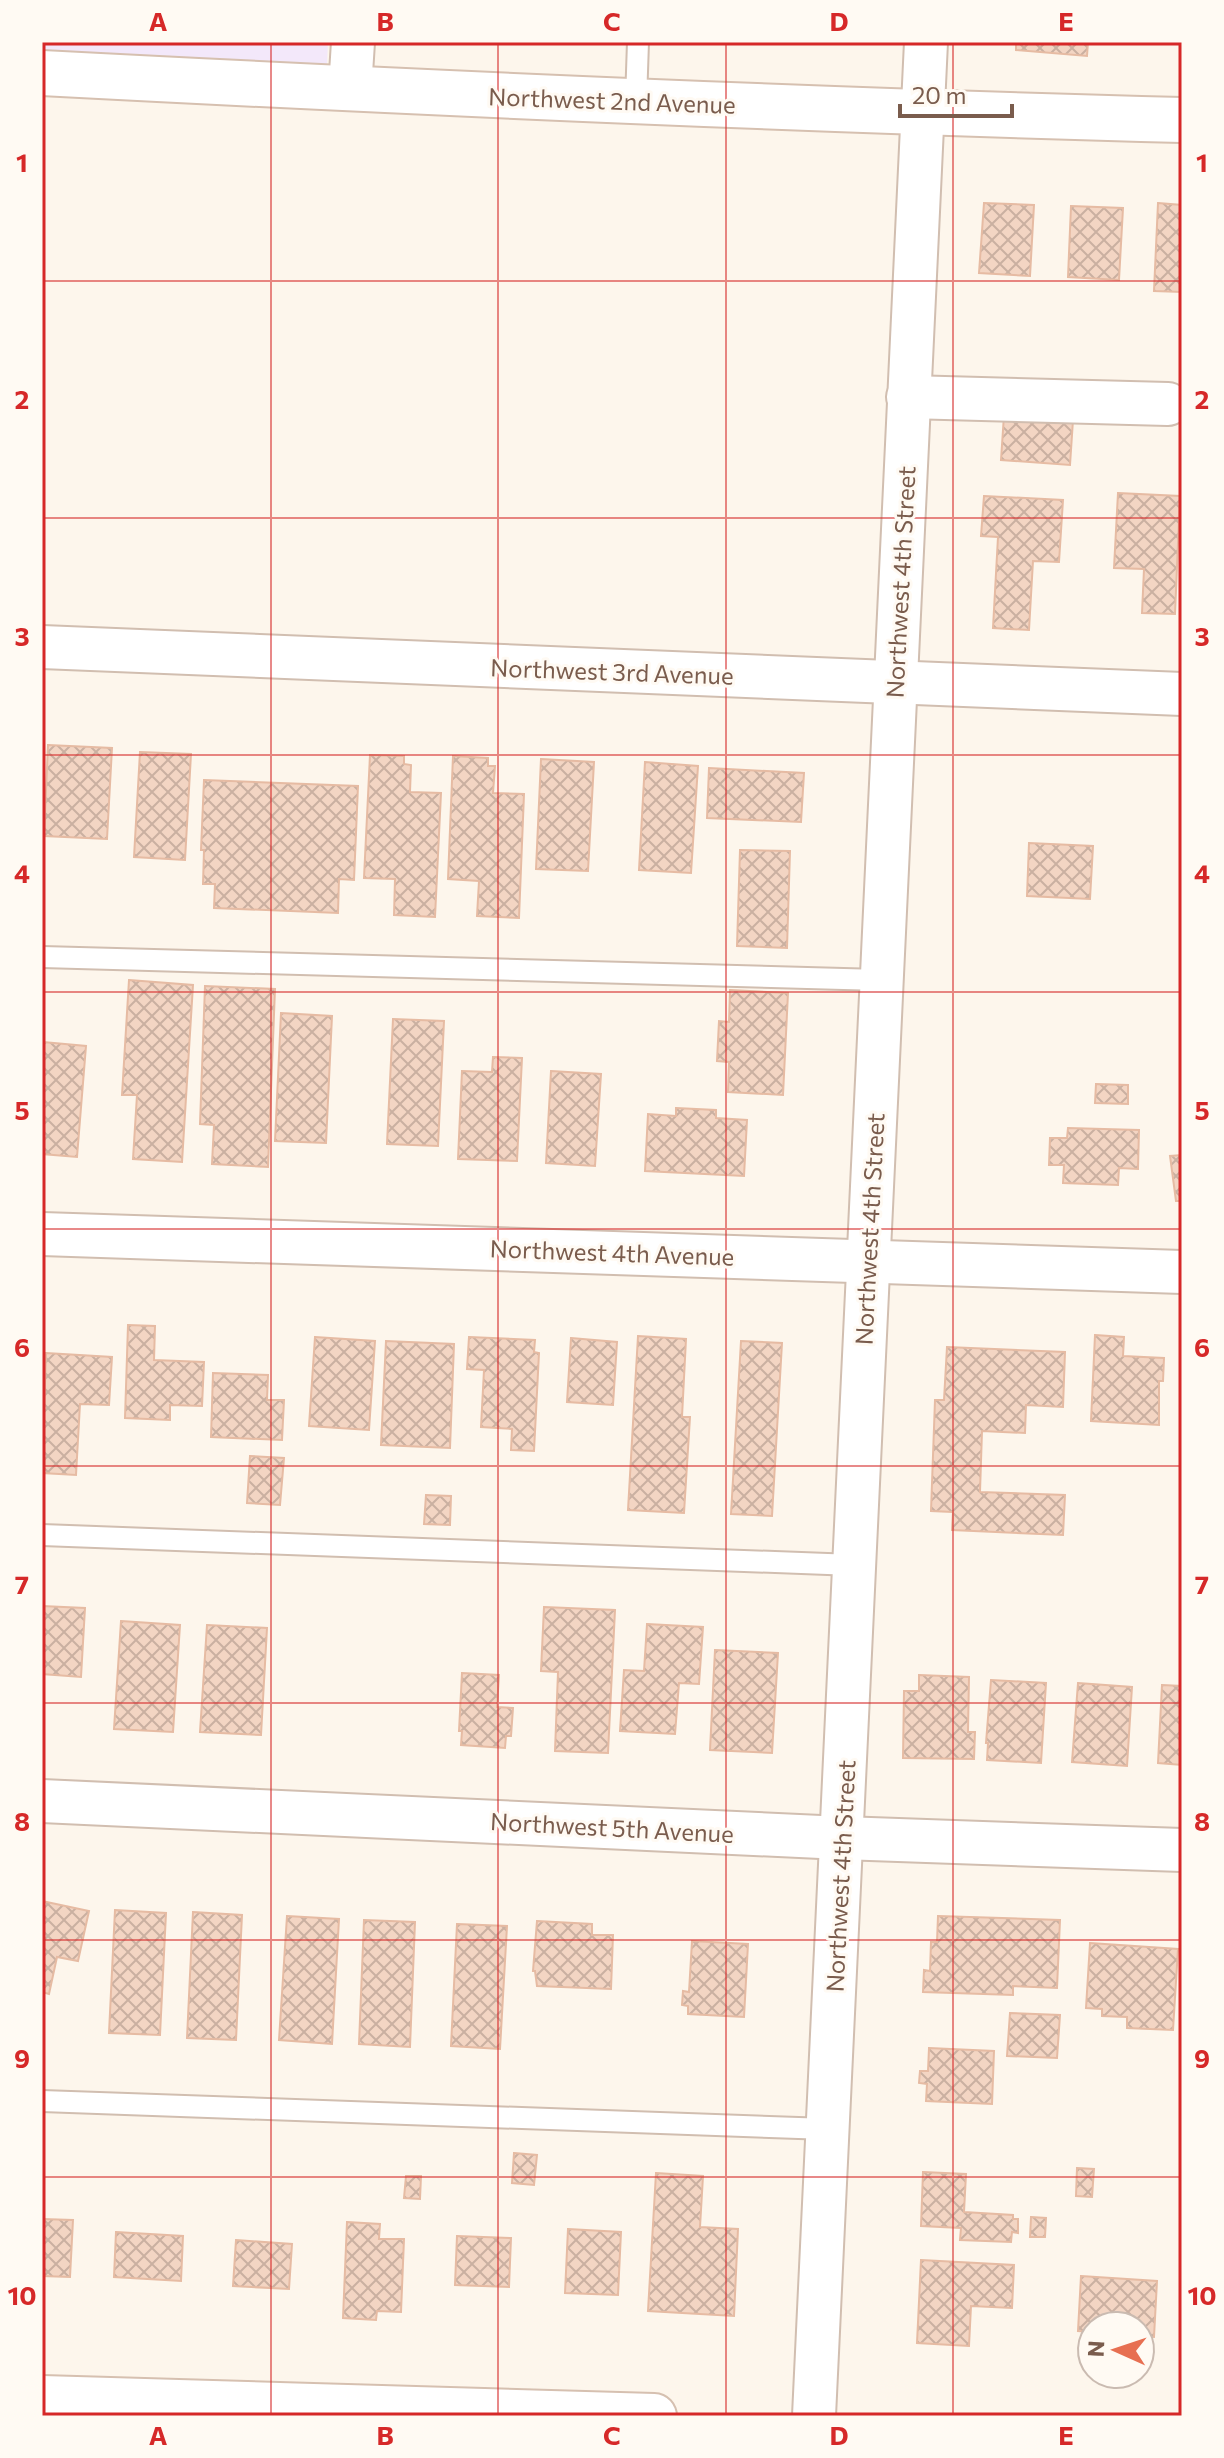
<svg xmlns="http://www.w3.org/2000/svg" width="1224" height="2458" viewBox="0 0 1224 2458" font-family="Commissioner,sans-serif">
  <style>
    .education { fill: #f3e8fa }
    .building { fill: url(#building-cross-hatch); stroke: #e6bba3; stroke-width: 2 }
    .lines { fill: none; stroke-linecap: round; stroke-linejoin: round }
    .lane-casing { stroke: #d1beb0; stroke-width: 24 }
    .street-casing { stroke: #d1beb0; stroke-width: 46 }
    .secondary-casing { stroke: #d6c0b0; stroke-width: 48 }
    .lane { stroke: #fff; stroke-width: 20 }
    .street { stroke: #fff; stroke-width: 42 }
    .secondary { stroke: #fff; stroke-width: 44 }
    .grid { fill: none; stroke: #d62828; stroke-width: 2; stroke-opacity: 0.55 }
    .labels { text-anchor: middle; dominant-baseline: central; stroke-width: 6; stroke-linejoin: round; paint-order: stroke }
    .street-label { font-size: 24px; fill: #7a5c4d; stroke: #fffaf3 }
    .neatline { fill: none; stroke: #d62828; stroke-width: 3 }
    .grid-label { font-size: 26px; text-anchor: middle; font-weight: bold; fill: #d62828 }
  </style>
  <defs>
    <pattern id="building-cross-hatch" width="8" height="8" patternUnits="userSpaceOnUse" patternTransform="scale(2)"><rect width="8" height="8" fill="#f3d5c3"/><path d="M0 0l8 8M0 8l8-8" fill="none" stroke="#cab0a1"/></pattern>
  </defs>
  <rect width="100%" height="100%" fill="#fdf6ec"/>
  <!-- education -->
  <polygon class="education" points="42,42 328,42 327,66 42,52"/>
  <!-- building -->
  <g class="building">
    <polygon points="1016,42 1088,42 1087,56 1016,50"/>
    <polygon points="984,203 1034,205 1030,276 979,273"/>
    <polygon points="1158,203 1182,205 1182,292 1154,291"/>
    <polygon points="1071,206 1123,208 1119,280 1068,277"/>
    <polygon points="1004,415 1073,420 1070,465 1001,460"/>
    <polygon points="1118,493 1180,496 1175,614 1142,613 1144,569 1114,568"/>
    <polygon points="984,496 1063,500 1059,562 1033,561 1029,630 993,628 998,537 981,536"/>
    <polygon points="48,745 112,748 107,839 44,836"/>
    <polygon points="140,752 191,754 185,860 134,857"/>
    <polygon points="370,755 404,756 404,764 411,765 410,792 441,793 435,917 394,915 395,879 364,878"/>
    <polygon points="453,756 488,758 488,766 495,766 493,793 524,794 519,918 477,916 479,881 448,879"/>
    <polygon points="541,759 594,762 588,871 536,869"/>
    <polygon points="645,762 698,766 691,873 639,870"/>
    <polygon points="709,768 804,773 801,822 707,818"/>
    <polygon points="204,780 358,786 354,880 339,879 338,913 214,908 215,884 203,884 204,850 201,850"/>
    <polygon points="1029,843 1093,846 1090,899 1027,896"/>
    <polygon points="740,850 790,851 787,948 737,946"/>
    <polygon points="129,980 193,985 182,1162 133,1159 137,1095 122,1095"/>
    <polygon points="205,986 275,989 268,1167 212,1164 214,1125 200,1124"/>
    <polygon points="730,990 788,993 783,1095 728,1092 729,1062 717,1061 719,1021 729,1022"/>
    <polygon points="281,1013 332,1016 326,1143 275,1141"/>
    <polygon points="393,1019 444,1021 438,1146 387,1144"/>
    <polygon points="43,1042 86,1046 77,1157 42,1154"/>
    <polygon points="493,1057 522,1058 517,1161 458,1159 462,1071 492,1072"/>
    <polygon points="551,1071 601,1074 595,1166 546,1163"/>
    <polygon points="1096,1084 1128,1085 1128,1104 1095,1103"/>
    <polygon points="676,1108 716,1110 716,1118 747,1120 744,1176 645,1171 648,1114 676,1116"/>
    <polygon points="1068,1128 1139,1130 1138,1169 1119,1168 1118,1185 1063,1183 1064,1165 1049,1165 1050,1138 1067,1138"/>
    <polygon points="1182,1155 1182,1201 1176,1201 1170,1156"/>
    <polygon points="128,1325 155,1326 154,1360 204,1362 202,1406 170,1405 170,1420 125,1418"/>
    <polygon points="1095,1335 1124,1337 1123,1356 1164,1358 1163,1381 1159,1381 1159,1425 1091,1421"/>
    <polygon points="638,1336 686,1339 682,1417 690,1417 684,1513 628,1510"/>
    <polygon points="315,1337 375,1341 369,1430 309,1426"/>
    <polygon points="469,1337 535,1340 534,1352 539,1353 534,1451 511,1450 512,1429 481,1427 484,1370 467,1369"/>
    <polygon points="571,1338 617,1342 613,1405 567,1402"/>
    <polygon points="386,1341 454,1344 450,1448 381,1445"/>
    <polygon points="741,1341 782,1343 772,1516 731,1514"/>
    <polygon points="947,1347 1065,1352 1063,1407 1026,1405 1025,1433 982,1431 980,1492 1065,1495 1063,1535 952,1530 953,1512 931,1511 935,1400 944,1400"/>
    <polygon points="46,1353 112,1357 109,1405 80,1404 76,1475 42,1473"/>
    <polygon points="213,1373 268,1375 267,1400 284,1400 282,1440 211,1437"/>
    <polygon points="250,1456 284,1458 280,1505 247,1503"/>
    <polygon points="426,1495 451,1496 450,1525 424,1524"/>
    <polygon points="42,1606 85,1608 81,1677 42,1674"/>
    <polygon points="544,1607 615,1610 608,1753 555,1751 558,1672 541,1671"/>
    <polygon points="121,1621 180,1625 173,1732 114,1729"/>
    <polygon points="647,1624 703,1627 699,1684 679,1683 675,1734 620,1731 624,1670 644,1671"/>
    <polygon points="207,1625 267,1628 261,1735 200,1732"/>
    <polygon points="715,1650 778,1653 772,1753 710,1750"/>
    <polygon points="462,1673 499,1675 497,1707 513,1708 511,1736 506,1736 505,1748 461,1745 462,1731 459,1731"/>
    <polygon points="919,1675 969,1677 968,1732 975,1732 974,1759 903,1758 904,1691 919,1691"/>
    <polygon points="991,1680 1046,1683 1041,1763 987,1760 988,1743 986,1743"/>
    <polygon points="1078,1683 1132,1687 1127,1766 1072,1762"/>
    <polygon points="1162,1685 1182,1686 1182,1765 1158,1763"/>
    <polygon points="42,1901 89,1911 78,1961 57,1957 49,1994 42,1992"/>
    <polygon points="115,1910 166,1913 160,2035 109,2033"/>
    <polygon points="193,1912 242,1915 236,2040 187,2038"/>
    <polygon points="287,1916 339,1919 332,2044 279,2040"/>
    <polygon points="938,1916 1060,1920 1057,1988 1013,1986 1013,1995 923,1992 924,1970 930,1971 931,1942 937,1942"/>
    <polygon points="364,1920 415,1922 410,2047 359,2044"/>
    <polygon points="537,1921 592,1924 592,1935 613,1935 611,1989 537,1986 535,1971 533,1971"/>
    <polygon points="457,1924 507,1926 500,2049 451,2046"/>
    <polygon points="692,1941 748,1944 744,2017 688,2014 688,2006 682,2005 683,1991 689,1992"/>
    <polygon points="1090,1943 1178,1949 1173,2030 1127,2028 1127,2017 1102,2016 1102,2009 1086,2008"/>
    <polygon points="1010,2013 1060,2015 1057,2058 1007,2056"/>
    <polygon points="929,2048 994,2051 992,2104 926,2101 927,2084 919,2083 920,2071 928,2071"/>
    <polygon points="514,2153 537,2155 534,2185 512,2183"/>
    <polygon points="1077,2168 1094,2169 1092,2197 1076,2196"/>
    <polygon points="923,2172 966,2174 964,2212 1013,2215 1013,2219 1018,2219 1018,2233 1012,2232 1011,2242 960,2240 961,2228 921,2226"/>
    <polygon points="656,2173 703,2176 700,2227 738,2229 734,2316 648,2311"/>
    <polygon points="406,2176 421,2176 420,2199 404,2198"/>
    <polygon points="1031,2217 1046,2218 1045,2237 1030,2237"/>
    <polygon points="42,2219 73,2220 70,2277 42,2276"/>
    <polygon points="347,2222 380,2224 379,2239 404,2239 401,2312 377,2311 376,2320 343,2318"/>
    <polygon points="568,2229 621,2232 618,2295 565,2293"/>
    <polygon points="116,2232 183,2236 181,2281 114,2277"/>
    <polygon points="457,2236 511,2238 509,2287 455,2285"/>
    <polygon points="236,2240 292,2244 289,2289 233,2286"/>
    <polygon points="921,2260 1014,2265 1012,2308 971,2306 969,2346 917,2343"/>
    <polygon points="1081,2276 1157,2281 1154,2337 1140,2336 1140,2326 1092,2326 1092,2332 1078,2331"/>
  </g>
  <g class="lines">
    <defs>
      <g id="lane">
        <polyline points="636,101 638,42"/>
        <polyline points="42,957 880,980"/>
        <polyline points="42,1535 854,1565"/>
        <polyline points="42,2101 828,2129"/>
      </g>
      <g id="street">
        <polyline points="350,89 353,42"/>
        <polyline points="908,397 1168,404"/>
        <polyline points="42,647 1182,694"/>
        <polyline points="42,1234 1182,1272"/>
        <polyline points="42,1801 842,1838 1182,1850"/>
        <polyline points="814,2416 926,42"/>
      </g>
      <g id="secondary">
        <path d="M 42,73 C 422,93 802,110 1182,120"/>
        <polyline points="42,2398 654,2416"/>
      </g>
    </defs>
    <!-- lane casing -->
    <use href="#lane" class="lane-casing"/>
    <!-- street casing -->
    <use href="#street" class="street-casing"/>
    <!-- secondary casing -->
    <use href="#secondary" class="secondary-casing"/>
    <!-- lane -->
    <use href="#lane" class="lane"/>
    <!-- street -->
    <use href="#street" class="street"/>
    <!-- secondary -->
    <use href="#secondary" class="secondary"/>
  </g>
  <!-- grid -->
  <path class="grid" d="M 271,42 L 271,2416M 498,42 L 498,2416M 726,42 L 726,2416M 953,42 L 953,2416M 42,281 L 1182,281M 42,518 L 1182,518M 42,755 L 1182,755M 42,992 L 1182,992M 42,1229 L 1182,1229M 42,1466 L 1182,1466M 42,1703 L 1182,1703M 42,1940 L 1182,1940M 42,2177 L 1182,2177"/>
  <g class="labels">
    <!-- street labels -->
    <g class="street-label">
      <text transform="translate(612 100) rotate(2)">Northwest 2nd Avenue</text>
      <text transform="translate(900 582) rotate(-87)">Northwest 4th Street</text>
      <text transform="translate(612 671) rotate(2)">Northwest 3rd Avenue</text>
      <text transform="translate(869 1229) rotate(-87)">Northwest 4th Street</text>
      <text transform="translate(612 1252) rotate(2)">Northwest 4th Avenue</text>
      <text transform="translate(612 1827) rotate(3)">Northwest 5th Avenue</text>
      <text transform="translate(840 1876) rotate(-87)">Northwest 4th Street</text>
    </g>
  </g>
  <!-- border -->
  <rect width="1224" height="2458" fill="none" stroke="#fffaf3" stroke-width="88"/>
  <!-- north arrow -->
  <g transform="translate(1116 2350) rotate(273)"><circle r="38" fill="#fffaf3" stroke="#cabbb1" stroke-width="2"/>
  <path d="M0-6L14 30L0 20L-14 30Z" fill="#e76f51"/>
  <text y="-12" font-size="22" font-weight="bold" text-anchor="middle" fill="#7a5c4d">N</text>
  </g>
  <!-- scale -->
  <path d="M900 104v12h112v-12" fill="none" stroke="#7a5c4d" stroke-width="4"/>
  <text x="912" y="104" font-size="24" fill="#7a5c4d" stroke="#fffaf3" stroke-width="6" paint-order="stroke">20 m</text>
  <rect x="44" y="44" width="1136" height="2370" class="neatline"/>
  <g class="grid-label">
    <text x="158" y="31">A</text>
    <text x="385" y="31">B</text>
    <text x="612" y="31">C</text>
    <text x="839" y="31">D</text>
    <text x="1066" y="31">E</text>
    <text x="22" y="172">1</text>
    <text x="1202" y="172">1</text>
    <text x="22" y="409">2</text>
    <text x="1202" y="409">2</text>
    <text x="22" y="646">3</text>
    <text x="1202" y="646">3</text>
    <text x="22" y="883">4</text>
    <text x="1202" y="883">4</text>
    <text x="22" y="1120">5</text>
    <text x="1202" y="1120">5</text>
    <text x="22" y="1357">6</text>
    <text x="1202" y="1357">6</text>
    <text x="22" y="1594">7</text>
    <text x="1202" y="1594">7</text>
    <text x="22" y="1831">8</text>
    <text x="1202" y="1831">8</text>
    <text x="22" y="2068">9</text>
    <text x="1202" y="2068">9</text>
    <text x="22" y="2305">10</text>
    <text x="1202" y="2305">10</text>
    <text x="158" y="2445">A</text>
    <text x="385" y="2445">B</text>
    <text x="612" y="2445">C</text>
    <text x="839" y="2445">D</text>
    <text x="1066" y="2445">E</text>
  </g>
</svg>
